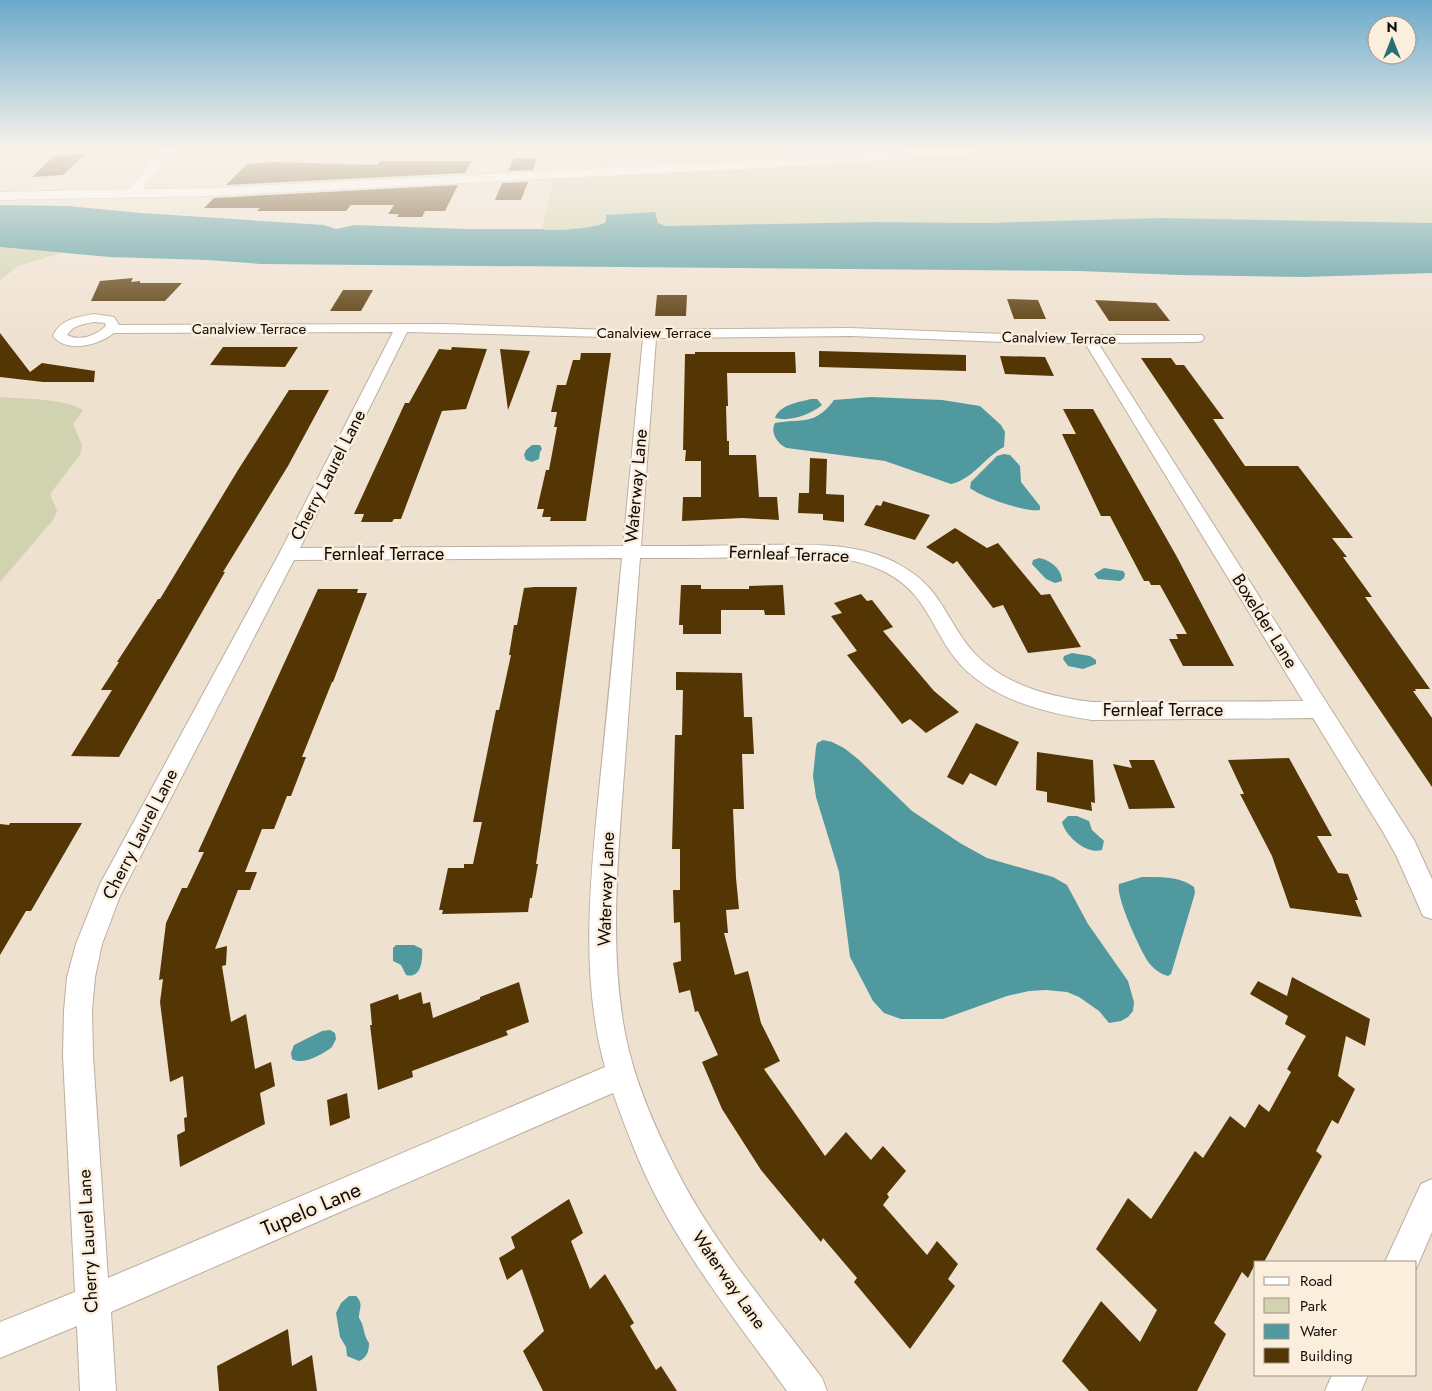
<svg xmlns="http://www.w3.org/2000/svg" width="1432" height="1391" viewBox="0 0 1432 1391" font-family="Jost,sans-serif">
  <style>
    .green { fill: #d1d3b0 }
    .water { fill: #50999f }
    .building { fill: #543605 }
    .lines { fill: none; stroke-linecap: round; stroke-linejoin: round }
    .minor-casing { stroke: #bcaf9f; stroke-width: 2 }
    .tertiary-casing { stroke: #bcaf9f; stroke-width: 1 }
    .minor { fill: #fff; fill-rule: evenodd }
    .tertiary { fill: #fff; fill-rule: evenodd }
    .labels { text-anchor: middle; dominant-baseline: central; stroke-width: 5; stroke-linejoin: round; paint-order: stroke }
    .far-street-label { font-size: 15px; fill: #0f0b06; stroke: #fceedd }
    .street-label { font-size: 18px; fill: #0f0b06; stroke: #fceedd }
    .near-street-label { font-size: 21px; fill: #0f0b06; stroke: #fceedd }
  </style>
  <rect width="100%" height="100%" fill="#efe1d0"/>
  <!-- green -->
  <g class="green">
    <path d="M 1010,150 L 1432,150 L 1432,223 L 1161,218 L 984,223 L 874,222 L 666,226 L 658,224 L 655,212 L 606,216 L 606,222 C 598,228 552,232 542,229 L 553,179 L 912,159 Z"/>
    <polygon points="0,247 62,253 18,266 0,280"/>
    <path d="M 0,397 C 23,399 63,398 83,410 L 73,424 L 82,445 L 80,455 L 50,494 L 57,511 L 53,520 L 0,582 Z"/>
  </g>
  <!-- water -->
  <g class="water">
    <path d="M 0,205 L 68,206 L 141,213 L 324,225 L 336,229 L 355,225 L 466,229 L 542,229 C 552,232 598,228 606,222 L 606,215 L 655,212 L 658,223 L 666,226 L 874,222 L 984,223 L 1161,218 L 1432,223 L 1432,273 L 1304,277 L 1179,275 L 1079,271 L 261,264 L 208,260 L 110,257 L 0,247 Z"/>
    <path d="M 871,397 L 942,400 L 980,406 L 1001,425 L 1005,432 L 1004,447 C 986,456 972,480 951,484 L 885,461 L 787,448 C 777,444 770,432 775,423 C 803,418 815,426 834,400 Z"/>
    <path d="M 811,399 L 817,399 L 822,405 C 810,415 790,422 775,418 C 779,405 799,402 811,399 Z"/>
    <polygon points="532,445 540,445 542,449 540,452 539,459 532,462 526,460 524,455 526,450"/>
    <path d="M 1004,454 L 1010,455 L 1020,466 L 1021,482 L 1040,506 L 1040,510 C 1027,513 981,497 970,488 L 971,482 L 997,456 Z"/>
    <path d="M 1039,558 C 1050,560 1062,569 1062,581 L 1055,583 L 1046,579 L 1032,564 L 1033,560 Z"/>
    <polygon points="1104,568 1123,571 1125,574 1124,578 1120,581 1098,579 1094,574"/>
    <polygon points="1072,653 1090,656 1096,660 1096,664 1083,669 1068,666 1063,659 1064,656"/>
    <polygon points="823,740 832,742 844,748 858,759 912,811 960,843 987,858 1053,877 1067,885 1088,924 1128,981 1134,1002 1133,1011 1128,1017 1121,1021 1109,1023 1099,1011 1079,997 1067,992 1046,990 1029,991 1007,996 943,1019 901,1019 884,1013 873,1001 850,957 839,872 816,797 813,776 816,747 817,743"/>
    <path d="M 1068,816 L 1077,816 L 1089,821 L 1092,830 L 1104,841 L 1102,850 C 1087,855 1065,836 1062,822 Z"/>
    <path d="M 1142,877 C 1159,877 1180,876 1194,887 L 1195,893 L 1171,974 L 1168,976 C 1160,974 1154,969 1149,963 C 1141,952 1115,896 1119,884 Z"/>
    <path d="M 396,945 L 414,945 L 422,949 C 423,961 421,979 406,975 L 401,965 L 393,961 L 393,948 Z"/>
    <path d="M 330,1030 L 335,1033 L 336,1039 L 332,1047 C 323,1054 303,1066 292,1059 L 291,1053 L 294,1045 L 322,1031 Z"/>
    <path d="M 349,1296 L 356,1296 C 364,1304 359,1309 359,1318 C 365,1327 363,1335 369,1343 C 369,1351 367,1358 359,1361 L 347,1356 L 346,1347 L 340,1337 L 336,1313 L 341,1303 Z"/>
  </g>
  <!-- building -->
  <g class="building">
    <polygon points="85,154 63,175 32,177 55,155"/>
    <polygon points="514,158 537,158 533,170 508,171"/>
    <polygon points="380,161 472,161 465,173 226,185 247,164 274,162 377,165"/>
    <polygon points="528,182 521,200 495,200 502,183"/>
    <polygon points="458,185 445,211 425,211 422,217 397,217 399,214 388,214 394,205 351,205 346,211 257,211 260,208 204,208 214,198"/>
    <polygon points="133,278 131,282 140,281 140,283 182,283 165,301 91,301 100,281"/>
    <polygon points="343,290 373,290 361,311 330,311"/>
    <polygon points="657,295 687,295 686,316 655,316"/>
    <polygon points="1007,299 1038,300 1046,319 1014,319"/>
    <polygon points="1095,300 1156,303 1170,321 1109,321"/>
    <polygon points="0,333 30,372 42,363 95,371 94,382 43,382 0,377"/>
    <polygon points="223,347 298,347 285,367 210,365"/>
    <polygon points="452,347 487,349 466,409 442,411 401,519 394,519 392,522 361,522 364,514 354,514 405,403 409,403 439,349 451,350"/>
    <polygon points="500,349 530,351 508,410"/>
    <polygon points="819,351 966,355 966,371 819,367"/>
    <polygon points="695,352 795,352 796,373 727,373 728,406 726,406 727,441 729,441 729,455 756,455 759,497 777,497 779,520 742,518 682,521 683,497 701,497 701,461 685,461 686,450 683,450 685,354 695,354"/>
    <polygon points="581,353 611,353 586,521 550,521 551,517 542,517 544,509 537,509 546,470 549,470 557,427 554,427 557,412 551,412 557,385 566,385 573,360 580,360"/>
    <polygon points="1000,356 1045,357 1054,376 1005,374"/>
    <polygon points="1141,358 1171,358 1176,365 1184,365 1224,419 1213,419 1245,466 1298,466 1353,538 1332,538 1347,557 1343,557 1372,597 1365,597 1430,689 1415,689 1416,691 1413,691 1432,718 1432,787"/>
    <polygon points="289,390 329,390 288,466 223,572 225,572 119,757 71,756 112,690 101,690 119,662 117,662 158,599 160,599 238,470"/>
    <polygon points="1063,409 1093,409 1177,557 1234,666 1183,666 1169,639 1178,639 1176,634 1187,634 1160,585 1151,585 1149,581 1144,581 1110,516 1101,516 1062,434 1076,434"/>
    <polygon points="810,458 827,459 826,494 844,495 844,522 823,520 823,514 798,513 799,493 809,493"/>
    <polygon points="883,501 930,515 915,540 864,525 876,505 881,506"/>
    <polygon points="955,528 987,548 998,543 1041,595 1050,594 1081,647 1028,653 1003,605 993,608 957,561 953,564 926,547"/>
    <polygon points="681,585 701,585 701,589 749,589 749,586 783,585 785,615 765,615 764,610 721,610 721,634 683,634 683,625 679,625"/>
    <polygon points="534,587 577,587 536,864 538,864 532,898 530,898 528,912 442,914 443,910 439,910 448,868 464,868 464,864 473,864 482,822 473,822 496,710 499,710 511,655 509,655 514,625 517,625 524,588"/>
    <polygon points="318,589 358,589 357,593 367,593 333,682 332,682 302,757 306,757 291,796 287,796 274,829 262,829 245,872 257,872 250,890 238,890 215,949 227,946 226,965 222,966 231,1022 246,1014 255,1069 271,1062 275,1086 260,1093 265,1124 180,1167 177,1135 185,1131 184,1118 187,1117 183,1076 170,1082 160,1002 163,979 159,980 166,923 182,888 187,888 204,852 198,852"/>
    <polygon points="861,594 867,601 872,600 893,627 883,631 934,691 959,712 926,733 910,719 902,724 847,655 857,651 831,616 842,613 834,603"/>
    <polygon points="676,672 742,673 744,717 752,717 754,754 742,754 744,809 733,809 736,878 739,909 726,910 728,933 724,933 735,975 748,971 761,1023 780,1061 764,1069 825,1156 846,1132 871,1160 883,1146 906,1171 887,1194 889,1197 883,1205 927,1255 937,1241 958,1264 948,1279 955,1286 910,1349 854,1282 857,1278 823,1238 821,1242 761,1170 722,1109 702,1062 718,1055 698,1011 695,1012 690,990 679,993 673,963 681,961 680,922 674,923 673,890 680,890 680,849 672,849 675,735 682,735 683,690 676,690"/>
    <polygon points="976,723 1019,742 996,786 970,773 963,785 947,777"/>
    <polygon points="1037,752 1093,760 1095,803 1091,802 1092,811 1047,802 1047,792 1036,790"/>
    <polygon points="1289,758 1332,836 1317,836 1338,873 1348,874 1358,900 1355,900 1362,917 1290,908 1272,856 1240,794 1244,794 1228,760"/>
    <polygon points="1129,760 1154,760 1175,808 1129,809 1113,764 1132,768"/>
    <polygon points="10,823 82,823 31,911 26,911 0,955 0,824 9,825"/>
    <polygon points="1292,977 1370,1019 1365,1046 1346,1036 1338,1076 1355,1089 1338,1124 1332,1120 1316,1151 1322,1156 1264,1262 1256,1262 1248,1278 1242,1272 1214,1323 1226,1334 1197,1391 1089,1391 1062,1361 1101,1301 1140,1342 1157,1310 1096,1249 1128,1198 1151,1219 1195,1151 1203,1158 1230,1116 1245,1128 1259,1104 1269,1112 1291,1072 1287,1069 1306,1036 1285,1024 1288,1016 1250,994 1258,981 1287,996"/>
    <polygon points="519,982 529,1022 506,1031 508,1035 412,1071 413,1077 378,1090 370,1025 372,1025 370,1004 398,994 399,1000 421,992 423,1004 430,1002 433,1018 480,999 480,997"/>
    <polygon points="347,1093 350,1118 330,1126 327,1100"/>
    <polygon points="569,1199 583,1233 571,1241 590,1289 605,1274 634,1323 630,1326 656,1370 661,1366 677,1391 543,1391 523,1351 544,1331 522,1269 507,1280 499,1258 515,1248 511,1237"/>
    <polygon points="288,1329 292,1366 312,1355 317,1391 219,1391 217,1366"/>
  </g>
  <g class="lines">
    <defs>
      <g id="minor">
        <path d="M 94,314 L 114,317 L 119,325 L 444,324 L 608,330 L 850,328 L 1031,335 L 1202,335 L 1204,338 L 1202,341 L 1197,342 L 1098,343 L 1414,840 L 1432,879 L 1432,919 L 1423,916 L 1396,855 L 1383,832 L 1313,718 L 1092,720 C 1040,712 980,697 949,650 C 929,619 921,590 885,572 C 846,552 797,557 754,557 C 716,558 678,558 640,558 C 634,634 629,710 623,787 C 617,868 610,952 625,1033 C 634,1080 654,1126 676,1169 C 714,1244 771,1310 822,1378 L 827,1391 L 787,1391 C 745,1333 701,1277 666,1215 C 644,1177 628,1135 613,1093 L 111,1312 L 116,1391 L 80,1391 L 77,1326 L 0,1358 L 0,1322 L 75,1292 L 63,1056 L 64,1011 L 67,977 L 76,944 L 100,884 L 279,554 L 393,332 L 114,333 C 99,345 67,354 53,336 C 60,319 78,317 94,314 ZM 94,322 L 105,323 L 106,326 C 97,335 80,342 67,335 C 73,325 84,324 94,322 ZM 407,332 L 643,338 L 623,546 L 300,548 ZM 850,336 L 1031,343 L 1085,343 L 1303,701 L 1092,702 C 1044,696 992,682 963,639 C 942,608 936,585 900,565 C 856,540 800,545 751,545 C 714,546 678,546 641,546 L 656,338 ZM 622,558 C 615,632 608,706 600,781 C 591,874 579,975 605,1067 L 108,1278 L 93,1056 L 92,1011 L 95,977 L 102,944 L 120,896 L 294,560 Z"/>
        <polygon points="1432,1179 1432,1232 1416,1269 1416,1262 1385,1262 1421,1184"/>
        <polygon points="1332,1375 1368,1375 1361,1391 1325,1391"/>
      </g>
      <polygon id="tertiary" points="160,150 172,150 143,189 209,188 782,159 912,150 975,150 969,154 782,167 209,196 0,200 0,192 130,189"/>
    </defs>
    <!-- minor casing -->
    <use href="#minor" class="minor-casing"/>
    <!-- tertiary casing -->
    <use href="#tertiary" class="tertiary-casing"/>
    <!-- minor -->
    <use href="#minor" class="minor"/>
    <!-- tertiary -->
    <use href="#tertiary" class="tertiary"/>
  </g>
  <!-- sky -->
  <linearGradient id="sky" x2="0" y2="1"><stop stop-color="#6ba9cb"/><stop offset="0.43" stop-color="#f8f2ea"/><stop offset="1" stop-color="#f8f2ea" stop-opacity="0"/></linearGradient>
  <rect width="1432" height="345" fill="url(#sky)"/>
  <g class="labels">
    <!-- far-street labels -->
    <g class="far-street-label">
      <text x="249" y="329">Canalview Terrace</text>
      <text x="654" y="333">Canalview Terrace</text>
      <text transform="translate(1059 338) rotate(1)">Canalview Terrace</text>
    </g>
    <!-- street labels -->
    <g class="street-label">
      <text transform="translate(328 475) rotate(-63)">Cherry Laurel Lane</text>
      <text transform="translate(636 486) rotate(-85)">Waterway Lane</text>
      <text x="384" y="554">Fernleaf Terrace</text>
      <text transform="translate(789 554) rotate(2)">Fernleaf Terrace</text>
      <text transform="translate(1265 621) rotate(58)">Boxelder Lane</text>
      <text x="1163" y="710">Fernleaf Terrace</text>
      <text transform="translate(140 834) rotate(-63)">Cherry Laurel Lane</text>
      <text transform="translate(606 889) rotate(-88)">Waterway Lane</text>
      <text transform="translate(88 1241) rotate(-93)">Cherry Laurel Lane</text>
      <text transform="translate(729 1280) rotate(55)">Waterway Lane</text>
    </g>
    <!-- near-street labels -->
    <g class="near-street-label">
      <text transform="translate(311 1209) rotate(-23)">Tupelo Lane</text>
    </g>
  </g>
  <!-- legend -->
  <rect x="1254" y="1261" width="162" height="115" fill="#fceedd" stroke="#9d9387"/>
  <rect x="1264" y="1277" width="25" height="8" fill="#ffffff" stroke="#9d9387"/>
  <text x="1300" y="1286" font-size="15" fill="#0f0b06">Road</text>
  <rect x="1264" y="1298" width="25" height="15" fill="#d1d3b0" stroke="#9d9387"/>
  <text x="1300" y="1311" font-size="15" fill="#0f0b06">Park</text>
  <rect x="1264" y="1324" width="25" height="15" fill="#50999f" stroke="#9d9387"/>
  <text x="1300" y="1336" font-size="15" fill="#0f0b06">Water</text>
  <rect x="1264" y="1348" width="25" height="15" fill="#543605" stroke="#9d9387"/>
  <text x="1300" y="1361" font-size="15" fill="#0f0b06">Building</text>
  <!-- north arrow -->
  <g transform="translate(1392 40)"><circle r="24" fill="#fceedd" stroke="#9d9387"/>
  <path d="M0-4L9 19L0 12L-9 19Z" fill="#26716f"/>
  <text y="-8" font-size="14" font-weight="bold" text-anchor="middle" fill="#0f0b06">N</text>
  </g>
</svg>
